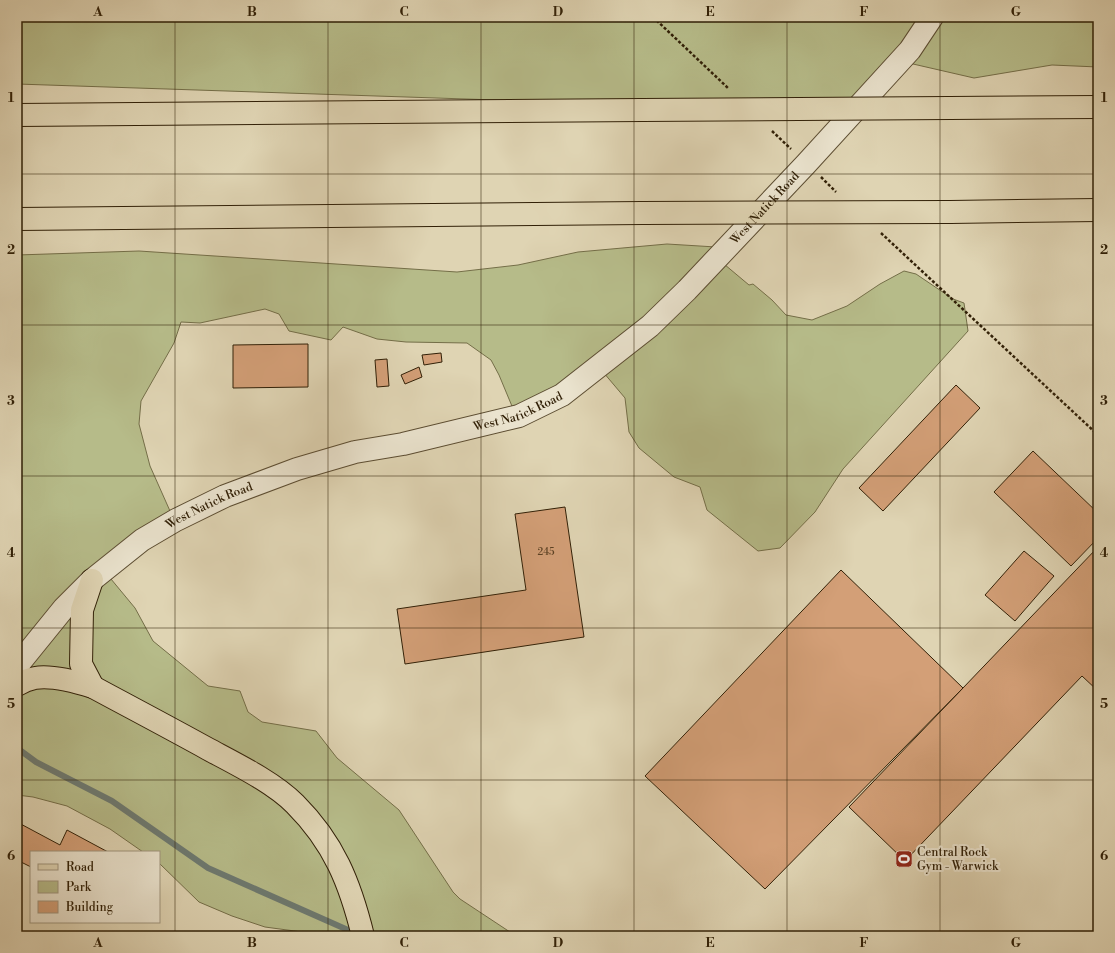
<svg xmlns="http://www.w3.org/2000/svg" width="1115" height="953" viewBox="0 0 1115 953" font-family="'Libre Bodoni',serif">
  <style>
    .green { fill: #b6bb89; stroke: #746e48 }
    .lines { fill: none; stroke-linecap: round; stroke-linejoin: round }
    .stream { stroke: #6e7a71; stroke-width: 6 }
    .building { fill: #d39f77; stroke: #312007 }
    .minor-casing { stroke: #5c4d32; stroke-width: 24 }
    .major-casing { stroke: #312007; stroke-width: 24 }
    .highway-casing { stroke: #312007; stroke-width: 24 }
    .path { stroke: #312007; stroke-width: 2.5; stroke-dasharray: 3 2; stroke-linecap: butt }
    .minor { stroke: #eae3ce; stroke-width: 22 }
    .major { stroke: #dfd4b3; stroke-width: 22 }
    .highway { stroke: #dfd4b3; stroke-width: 22 }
    .highway-bridge-casing { stroke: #312007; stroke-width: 24; stroke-linecap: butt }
    .highway-bridge { stroke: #dfd4b3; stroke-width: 22 }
    .grid { fill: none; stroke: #312007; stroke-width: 1; stroke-opacity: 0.55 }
    .labels { text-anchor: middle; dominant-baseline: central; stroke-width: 4; stroke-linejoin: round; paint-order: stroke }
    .number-label { font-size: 10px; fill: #5a4023 }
    .street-label { font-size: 12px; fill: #312007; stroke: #eae3ce }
    .poi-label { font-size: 12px; fill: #312007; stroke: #eae3ce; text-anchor: start }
    .neatline { fill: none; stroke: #312007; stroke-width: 1.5 }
    .grid-label { font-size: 13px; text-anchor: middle; font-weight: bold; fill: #312007 }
  </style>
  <rect width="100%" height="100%" fill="#dfd4b3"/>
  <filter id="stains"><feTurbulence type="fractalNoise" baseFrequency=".005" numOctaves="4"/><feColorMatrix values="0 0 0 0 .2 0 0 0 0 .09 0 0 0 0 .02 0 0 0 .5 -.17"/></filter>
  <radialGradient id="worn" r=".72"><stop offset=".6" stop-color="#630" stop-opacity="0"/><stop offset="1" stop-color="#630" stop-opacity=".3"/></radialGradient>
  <!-- green -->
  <g class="green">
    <polygon points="17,17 1098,17 1098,67 1052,65 974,78 900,61 854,110 765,109 17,84"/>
    <polygon points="667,244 716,247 718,259 749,285 753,284 772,300 786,315 812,320 847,306 880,284 904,271 916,274 953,299 964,303 968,331 843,469 815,512 780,548 758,551 707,510 700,487 674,477 639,448 629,432 625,398 598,366 514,411 499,375 491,360 467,343 406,342 377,339 343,327 331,340 289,331 279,314 265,309 200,323 181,322 174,343 141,401 139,424 150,466 170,511 106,573 135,608 153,641 208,686 240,691 248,712 262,722 316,731 337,758 399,810 453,892 460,899 516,936 315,936 302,932 265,927 232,916 199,902 159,863 159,852 143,852 110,829 67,806 33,797 17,795 17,255 139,251 457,272 518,265 578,252"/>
  </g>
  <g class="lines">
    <!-- stream -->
    <polyline class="stream" points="17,748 36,762 112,801 208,868 357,934"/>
  </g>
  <!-- building -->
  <g class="building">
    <polygon points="308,344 308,387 233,388 233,345"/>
    <polygon points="441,353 442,362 424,365 422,355"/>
    <polygon points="387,359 389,386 377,387 375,360"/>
    <polygon points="419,367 422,377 405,384 401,375"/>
    <polygon points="956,385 980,408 883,511 859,488"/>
    <polygon points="1033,451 1098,513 1098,538 1071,566 994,492"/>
    <polygon points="565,507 584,637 405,664 397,609 526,590 515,514"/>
    <polygon points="1098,547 1098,691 1082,676 905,861 849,807"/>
    <polygon points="1024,551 1054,576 1015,621 985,595"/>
    <polygon points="841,570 963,688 765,889 645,776"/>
    <polygon points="17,822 60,845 67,830 108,852 31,852 31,867 17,860"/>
  </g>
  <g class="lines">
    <defs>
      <g id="minor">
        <path id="s1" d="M 17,666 L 64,608 L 92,580 L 142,540 L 176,520 L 225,496 L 297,469 L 355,452 L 403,444 L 519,416 L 562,395 L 650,326 L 687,290 L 806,164 L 910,50 L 932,17"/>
      </g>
      <g id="major">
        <polyline points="92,580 82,610 81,664 93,687"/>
        <path d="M 17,685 C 22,682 29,679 35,678 C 52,675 77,682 93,687 C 132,708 170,728 208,749 C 236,764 273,782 295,804 C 334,843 350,883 363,936"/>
      </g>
      <g id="highway">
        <polyline points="949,108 1098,107"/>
        <polyline points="17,115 642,110"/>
        <polyline points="950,212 1098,210"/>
        <polyline points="17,219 642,213"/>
      </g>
    </defs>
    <!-- minor casing -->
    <use href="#minor" class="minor-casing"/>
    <!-- major casing -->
    <use href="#major" class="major-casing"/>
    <!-- highway casing -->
    <use href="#highway" class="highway-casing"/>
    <!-- path -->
    <g class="path">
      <polyline points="653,17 728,88"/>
      <polyline points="772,131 791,149"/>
      <polyline points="821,177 836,192"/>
      <polyline points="881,233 1098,435"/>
    </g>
    <!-- minor -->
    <use href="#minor" class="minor"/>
    <!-- major -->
    <use href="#major" class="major"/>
    <!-- highway -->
    <use href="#highway" class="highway"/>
    <defs>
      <g id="highway-bridge">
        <polyline points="642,110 949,108"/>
        <polyline points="642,213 950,212"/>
      </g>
    </defs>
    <!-- highway-bridge casing -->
    <use href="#highway-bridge" class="highway-bridge-casing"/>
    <!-- highway-bridge -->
    <use href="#highway-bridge" class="highway-bridge"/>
  </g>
  <!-- grid -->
  <path class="grid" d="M 175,17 L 175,936M 328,17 L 328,936M 481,17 L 481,936M 634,17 L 634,936M 787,17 L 787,936M 940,17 L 940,936M 17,174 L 1098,174M 17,325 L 1098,325M 17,476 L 1098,476M 17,628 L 1098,628M 17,780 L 1098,780"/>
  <!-- icons -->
  <defs>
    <symbol id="stadium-square" viewBox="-11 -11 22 22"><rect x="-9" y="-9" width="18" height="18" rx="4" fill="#8f2418" stroke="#eae3ce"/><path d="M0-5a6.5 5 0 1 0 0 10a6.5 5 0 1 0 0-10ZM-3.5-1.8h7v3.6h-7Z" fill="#fff"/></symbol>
  </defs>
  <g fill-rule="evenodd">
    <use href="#stadium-square" x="894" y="849" width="20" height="20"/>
  </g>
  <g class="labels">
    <!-- number labels -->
    <g class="number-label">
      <text x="546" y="552">245</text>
    </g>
    <!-- street labels -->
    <g class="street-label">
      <text stroke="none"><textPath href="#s1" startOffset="902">West Natick Road</textPath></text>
      <text stroke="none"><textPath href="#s1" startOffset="578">West Natick Road</textPath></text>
      <text stroke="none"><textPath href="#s1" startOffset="254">West Natick Road</textPath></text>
    </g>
    <!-- poi labels -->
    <g class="poi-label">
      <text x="917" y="852">Central Rock<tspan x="917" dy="14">Gym - Warwick</tspan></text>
    </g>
  </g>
  <!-- margin -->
  <rect width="1115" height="953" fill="none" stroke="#dfd4b3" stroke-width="44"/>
  <!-- legend -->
  <rect x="30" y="851" width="130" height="72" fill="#eae3ce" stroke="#a0957e"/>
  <rect x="38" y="864" width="20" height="6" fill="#dfd4b3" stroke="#a0957e"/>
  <text x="66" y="871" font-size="12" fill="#312007">Road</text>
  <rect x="38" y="881" width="20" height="12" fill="#b6bb89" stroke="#a0957e"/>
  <text x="66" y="891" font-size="12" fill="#312007">Park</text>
  <rect x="38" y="901" width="20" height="12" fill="#d39f77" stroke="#a0957e"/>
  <text x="66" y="911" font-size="12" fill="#312007">Building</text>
  <rect x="22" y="22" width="1071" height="909" class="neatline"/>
  <g class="grid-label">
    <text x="98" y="16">A</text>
    <text x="252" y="16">B</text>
    <text x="404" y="16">C</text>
    <text x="558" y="16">D</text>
    <text x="710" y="16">E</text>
    <text x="864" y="16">F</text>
    <text x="1016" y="16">G</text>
    <text x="11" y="102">1</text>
    <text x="1104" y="102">1</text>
    <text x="11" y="254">2</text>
    <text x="1104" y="254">2</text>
    <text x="11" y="405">3</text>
    <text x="1104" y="405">3</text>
    <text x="11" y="557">4</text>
    <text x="1104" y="557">4</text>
    <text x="11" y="708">5</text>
    <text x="1104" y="708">5</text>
    <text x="11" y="860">6</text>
    <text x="1104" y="860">6</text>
    <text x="98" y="947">A</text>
    <text x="252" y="947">B</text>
    <text x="404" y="947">C</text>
    <text x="558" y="947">D</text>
    <text x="710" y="947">E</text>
    <text x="864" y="947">F</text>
    <text x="1016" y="947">G</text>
  </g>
  <rect width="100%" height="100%" filter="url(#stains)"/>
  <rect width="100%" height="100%" fill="url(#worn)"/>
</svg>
